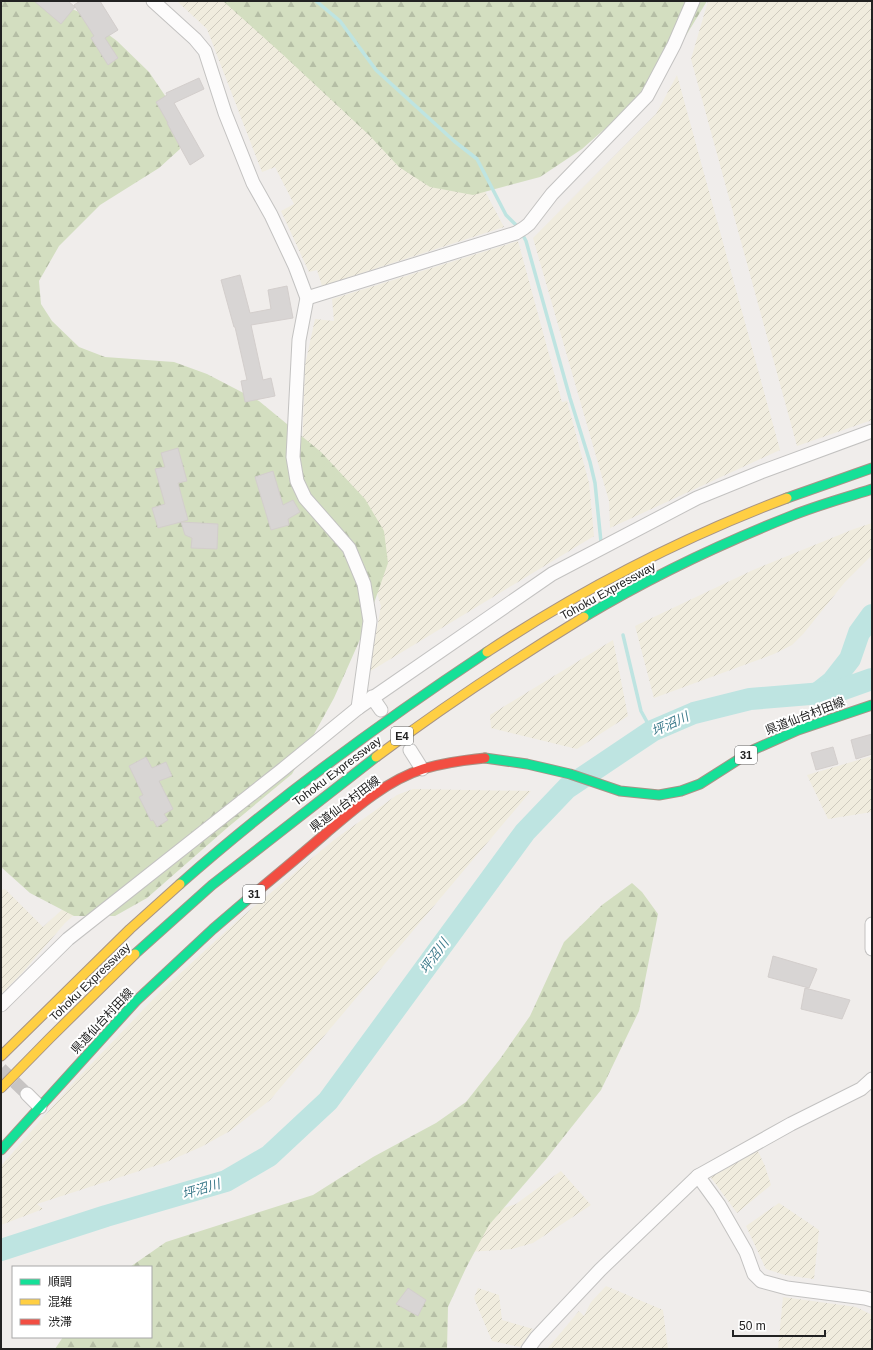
<svg xmlns="http://www.w3.org/2000/svg" width="873" height="1350" viewBox="0 0 873 1350" font-family="Arial,'Noto Sans JP',sans-serif">
  <style>
    .farmland { fill: url(#farmland-furrows) }
    .forest { fill: url(#forest-firs) }
    .lines { fill: none; stroke-linecap: round; stroke-linejoin: round }
    .stream { stroke: #bee4e1; stroke-width: 3.5 }
    .river { stroke: #bee4e1; stroke-width: 22 }
    .building { fill: #d8d5d4; stroke: #d3cecc }
    .street-tunnel { stroke: #c7c4c3; stroke-width: 13; stroke-dasharray: 13 6; stroke-linecap: butt }
    .street-casing { stroke: #c3c2c1; stroke-width: 15 }
    .fast-casing { stroke: #a79386; stroke-width: 11 }
    .slow-casing { stroke: #a79386; stroke-width: 11 }
    .jam-casing { stroke: #a79386; stroke-width: 11 }
    .street { stroke: #fdfcfc; stroke-width: 13 }
    .fast { stroke: #16e098; stroke-width: 9 }
    .slow { stroke: #ffcf43; stroke-width: 9 }
    .jam { stroke: #f24e42; stroke-width: 9 }
    .labels { text-anchor: middle; dominant-baseline: central; stroke-width: 4; stroke-linejoin: round; paint-order: stroke }
    .shield { fill: #fff; stroke: #646464; stroke-width: 1 }
    .shield-label { font-size: 11px; font-weight: bold; fill: #222 }
    .street-label { font-size: 12px; fill: #222; stroke: #fff }
    .water-label { font-size: 13px; font-style: italic; fill: #3c7a8b; stroke: #fff }
  </style>
  <defs>
    <pattern id="farmland-furrows" width="10" height="10" patternUnits="userSpaceOnUse"><rect width="10" height="10" fill="#f0ecde"/><path d="M-1 1l2-2M0 10L10 0M9 11l2-2" fill="none" stroke="#cecabe"/></pattern>
    <pattern id="forest-firs" width="22" height="20" patternUnits="userSpaceOnUse"><rect width="22" height="20" fill="#d3dec0"/><path d="M5 1l3.5 6h-7zM16 11l3.5 6h-7z" fill="#b5bea5"/></pattern>
  </defs>
  <rect width="100%" height="100%" fill="#f0edeb"/>
  <!-- farmland -->
  <g class="farmland">
    <polygon points="177,1 307,1 469,161 504,227 322,286 317,270 309,272 281,211 294,204 275,167 262,172 207,29"/>
    <polygon points="708,1 872,1 872,420 797,446 691,59"/>
    <polygon points="677,75 780,450 610,528 609,501 533,238 656,114"/>
    <polygon points="518,241 562,402 567,401 589,483 594,536 369,672 381,606 362,542 302,454 305,365 315,319 334,321 332,299"/>
    <polygon points="872,523 872,555 845,582 804,633 792,645 774,654 654,698 635,626 753,570 854,529"/>
    <polygon points="613,640 628,716 577,749 491,728 490,715"/>
    <polygon points="872,756 872,812 828,819 807,775"/>
    <polygon points="413,789 531,791 270,1100 230,1131 201,1147 164,1163 37,1204 43,1209 1,1225 1,1166 74,1082 161,991 237,921 335,839 397,795"/>
    <polygon points="135,861 65,923 23,972 1,994 1,890 5,889 43,927 77,896"/>
    <polygon points="757,1149 765,1166 771,1185 737,1213 709,1175"/>
    <polygon points="561,1171 591,1205 533,1243 512,1249 468,1252 482,1215 516,1204"/>
    <polygon points="779,1203 819,1230 814,1279 785,1275 766,1269 746,1226"/>
    <polygon points="606,1286 663,1310 668,1349 547,1349 579,1311 584,1316 591,1302"/>
    <polygon points="478,1288 499,1295 502,1320 533,1329 520,1347 492,1341 474,1298"/>
    <polygon points="783,1297 856,1307 872,1315 872,1349 778,1349"/>
  </g>
  <!-- forest -->
  <g class="forest">
    <polygon points="1,1 49,1 77,11 117,41 149,72 168,100 177,124 180,149 159,168 100,205 59,246 39,281 41,304 52,321 79,347 105,357 174,362 207,374 259,401 321,452 365,499 384,531 388,563 366,626 334,698 292,774 227,828 147,898 115,916 74,916 30,893 1,867"/>
    <polygon points="223,1 707,1 676,52 625,111 582,149 540,177 473,195 430,187 399,167 369,135 280,52"/>
    <polygon points="632,883 642,892 658,914 639,1011 601,1090 547,1158 489,1225 466,1268 448,1307 447,1349 55,1349 63,1337 151,1337 151,1267 130,1267 166,1242 313,1195 373,1157 436,1123 466,1102 500,1059 530,1016 564,942 602,905"/>
  </g>
  <g class="lines">
    <!-- stream -->
    <g class="stream">
      <polyline points="316,1 340,21 376,70 454,141 477,159 506,215 519,228 526,241 570,398 590,462 595,483 601,542"/>
      <polyline points="623,635 641,711 652,731"/>
    </g>
    <!-- river -->
    <g class="river">
      <polyline points="818,693 832,682 850,659 859,633 872,615"/>
      <polyline points="1,1250 106,1216 226,1181 269,1156 328,1101 525,832 567,788 652,731 694,713 750,699 835,692 872,679"/>
    </g>
  </g>
  <!-- building -->
  <g class="building">
    <polygon points="34,1 68,1 75,7 61,24"/>
    <polygon points="80,1 100,1 118,30 105,38 118,58 108,65 91,38 94,36 74,5"/>
    <polygon points="199,78 204,89 174,103 204,156 190,165 167,123 168,123 156,102 167,95 166,93"/>
    <polygon points="240,275 250,313 271,309 268,290 287,286 293,318 251,325 263,380 271,378 275,396 245,402 241,381 247,380 235,327 234,327 221,280"/>
    <polygon points="178,448 187,481 178,483 188,520 181,522 218,524 217,549 191,548 192,538 185,535 181,522 158,528 152,508 165,504 155,469 165,467 161,453"/>
    <polygon points="273,471 283,505 293,500 300,512 288,519 289,525 271,530 255,477"/>
    <polygon points="872,734 872,754 856,759 851,740"/>
    <polygon points="833,747 838,764 816,770 811,753"/>
    <polygon points="146,757 152,768 166,762 172,776 159,781 173,809 164,814 168,820 157,827 153,820 151,821 139,797 143,795 129,766"/>
    <polygon points="773,956 817,969 809,988 768,977"/>
    <polygon points="805,988 850,1000 842,1019 801,1009"/>
    <polygon points="408,1288 426,1300 418,1316 396,1304"/>
  </g>
  <g class="lines">
    <!-- street-tunnel -->
    <polyline class="street-tunnel" points="1,1069 27,1094"/>
    <defs>
      <g id="street">
        <polyline points="153,1 195,39 205,51 225,113 253,183 271,215 295,266 307,298 299,340 293,457 297,481 305,498 349,548 364,584 370,621 358,708"/>
        <polyline points="307,298 516,233 524,228 529,224 552,194 647,96 674,45 693,1"/>
        <polyline points="372,697 381,710"/>
        <polyline points="410,750 422,769"/>
        <polyline points="872,924 872,949"/>
        <polyline points="1,1005 68,939 282,770 358,708 552,574 697,498 761,472 872,431"/>
        <polyline points="27,1094 40,1107"/>
        <polyline points="698,1176 719,1205 746,1252 754,1274 761,1281 787,1288 865,1298 872,1300"/>
        <polyline points="528,1349 536,1338 600,1270 698,1176 791,1124 861,1089 872,1079"/>
      </g>
      <g id="fast">
        <polyline points="787,498 872,468"/>
        <path d="M 584,617 C 649,578 720,544 791,516 C 818,505 845,498 872,489"/>
        <polyline points="485,758 527,764 570,774 620,791 659,795 681,791 700,784 755,749 798,730 872,705"/>
        <path d="M 180,884 C 276,799 380,723 487,652"/>
        <polyline points="135,954 212,885 376,757"/>
        <polyline points="1,1150 136,1001 213,929 255,893"/>
      </g>
      <g id="slow">
        <path d="M 487,652 C 581,590 681,538 787,498"/>
        <path d="M 376,757 C 443,707 512,661 584,617"/>
        <polyline points="1,1056 130,929 180,884"/>
        <polyline points="1,1088 50,1038 135,954"/>
      </g>
      <path id="jam" d="M 255,893 C 278,874 302,854 325,834 C 353,810 387,780 423,769 C 443,763 465,760 485,758"/>
    </defs>
    <!-- street casing -->
    <use href="#street" class="street-casing"/>
    <!-- fast casing -->
    <use href="#fast" class="fast-casing"/>
    <!-- slow casing -->
    <use href="#slow" class="slow-casing"/>
    <!-- jam casing -->
    <use href="#jam" class="jam-casing"/>
    <!-- street -->
    <use href="#street" class="street"/>
    <!-- fast -->
    <use href="#fast" class="fast"/>
    <!-- slow -->
    <use href="#slow" class="slow"/>
    <!-- jam -->
    <use href="#jam" class="jam"/>
  </g>
  <g class="labels">
    <!-- shield labels -->
    <g class="shield">
      <rect x="391" y="727" width="22" height="18" rx="3"/>
      <rect x="735" y="746" width="22" height="18" rx="3"/>
      <rect x="243" y="885" width="22" height="18" rx="3"/>
    </g>
    <g class="shield-label">
      <text x="402" y="736">E4</text>
      <text x="746" y="755">31</text>
      <text x="254" y="894">31</text>
    </g>
    <!-- street labels -->
    <g class="street-label">
      <text transform="translate(608 591) rotate(-29)">Tohoku Expressway</text>
      <text transform="translate(805 716) rotate(-21)">県道仙台村田線</text>
      <text transform="translate(337 771) rotate(-37)">Tohoku Expressway</text>
      <text transform="translate(345 804) rotate(-37)">県道仙台村田線</text>
      <text transform="translate(90 982) rotate(-44)">Tohoku Expressway</text>
      <text transform="translate(102 1021) rotate(-47)">県道仙台村田線</text>
    </g>
    <!-- water labels -->
    <g class="water-label">
      <text transform="translate(670 724) rotate(-25)">坪沼川</text>
      <text transform="translate(434 956) rotate(-54)">坪沼川</text>
      <text transform="translate(201 1189) rotate(-17)">坪沼川</text>
    </g>
  </g>
  <!-- border -->
  <rect width="873" height="1350" fill="none" stroke="#222222" stroke-width="4"/>
  <!-- legend -->
  <rect x="12" y="1266" width="140" height="72" fill="#ffffff" stroke="#a7a7a7"/>
  <rect x="20" y="1279" width="20" height="6" fill="#16e098" stroke="#a7a7a7"/>
  <text x="48" y="1286" font-size="12" fill="#222222">順調</text>
  <rect x="20" y="1299" width="20" height="6" fill="#ffcf43" stroke="#a7a7a7"/>
  <text x="48" y="1306" font-size="12" fill="#222222">混雑</text>
  <rect x="20" y="1319" width="20" height="6" fill="#f24e42" stroke="#a7a7a7"/>
  <text x="48" y="1326" font-size="12" fill="#222222">渋滞</text>
  <!-- scale -->
  <path d="M733 1330v6h92v-6" fill="none" stroke="#222222" stroke-width="2"/>
  <text x="739" y="1330" font-size="12" fill="#222222" stroke="#ffffff" stroke-width="3" paint-order="stroke">50 m</text>
</svg>
